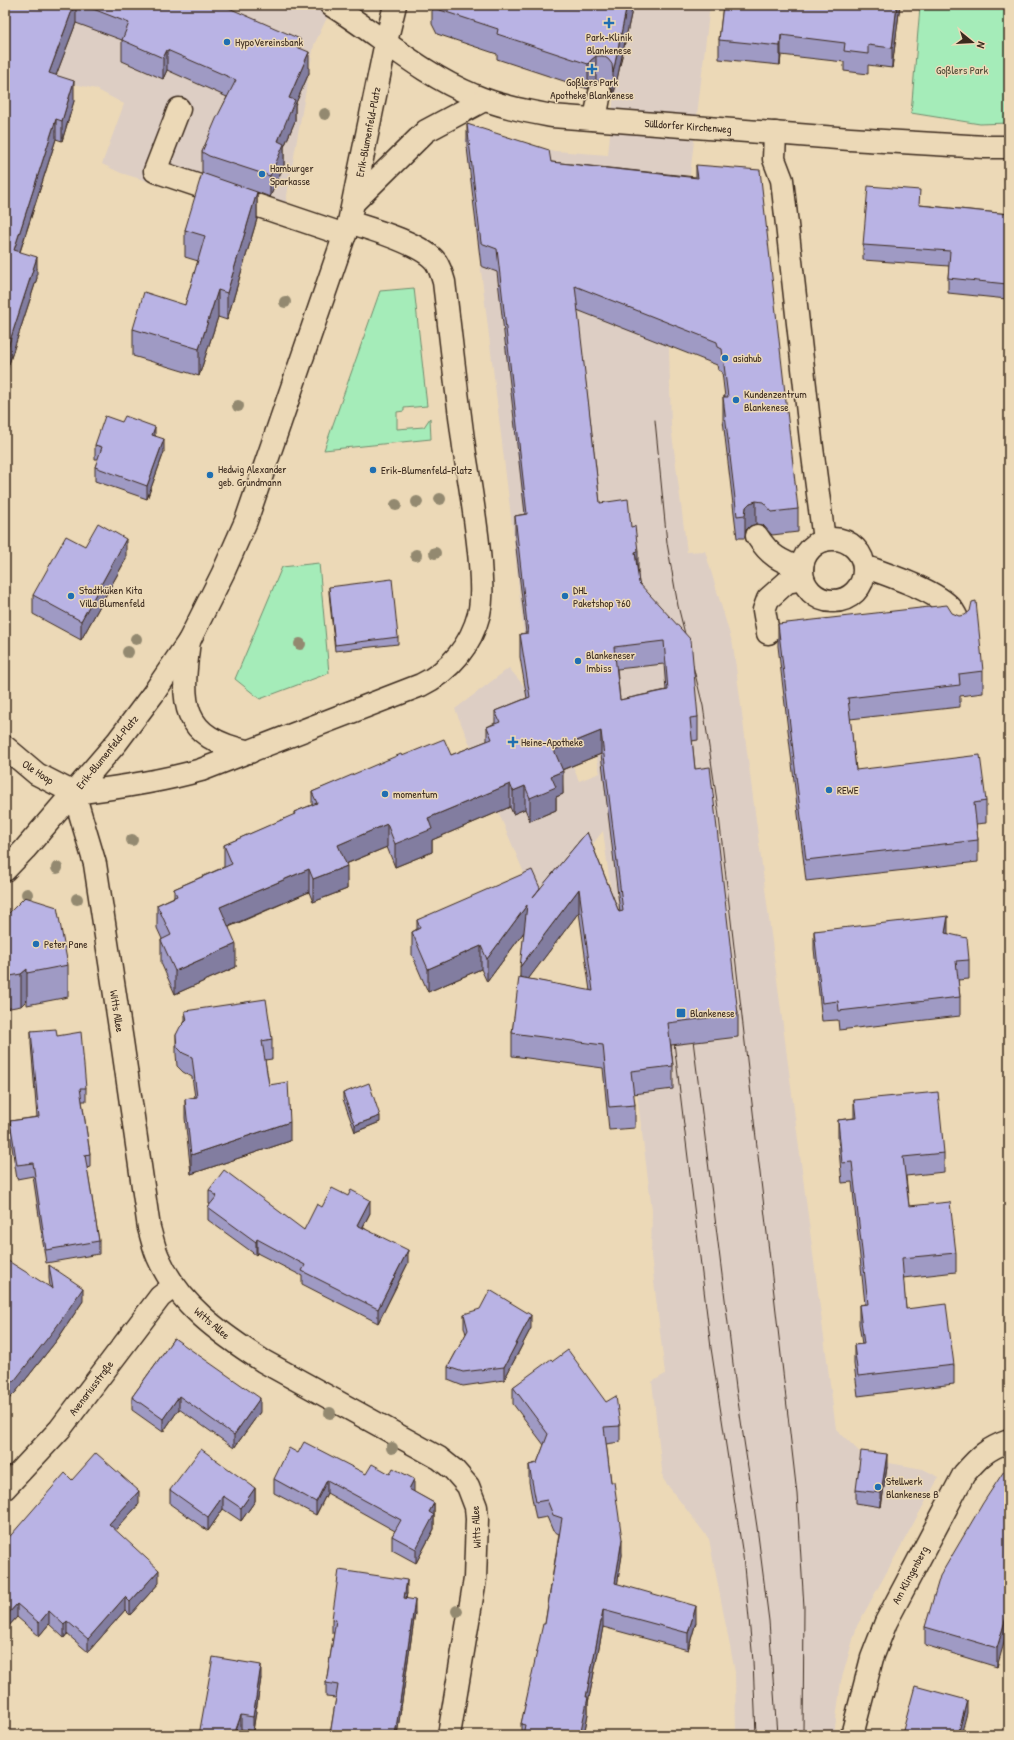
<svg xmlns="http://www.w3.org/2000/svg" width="1014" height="1740" viewBox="0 0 1014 1740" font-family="'Patrick Hand',sans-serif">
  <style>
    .built { fill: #ddcec4 }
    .green { fill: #a5ecb9; stroke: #708b6c }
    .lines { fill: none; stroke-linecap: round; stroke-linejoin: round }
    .minor-casing { stroke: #3b2a1e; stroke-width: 25 }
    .major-casing { stroke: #3b2a1e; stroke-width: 25 }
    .minor { stroke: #ecd9b7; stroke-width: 22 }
    .major { stroke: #ecd9b7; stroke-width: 22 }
    .tram { stroke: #3b2a1e; stroke-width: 1 }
    .tree { fill: #938970 }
    .wall { fill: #9f9ac4; stroke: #3b2a1e; fill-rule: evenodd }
    .shaded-wall { fill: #827da0; stroke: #3b2a1e }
    .building { fill: #b9b3e4; stroke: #3b2a1e; fill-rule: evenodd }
    .poi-dot { fill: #1f6fb2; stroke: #ecd9b7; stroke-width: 1.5 }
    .labels { text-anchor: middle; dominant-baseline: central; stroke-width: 3; stroke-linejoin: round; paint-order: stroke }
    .poi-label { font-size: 11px; fill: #3b2a1e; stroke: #ecd9b7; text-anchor: start }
    .park-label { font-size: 11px; fill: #4b4735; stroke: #ecd9b7 }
    .street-label { font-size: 11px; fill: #3b2a1e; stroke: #ecd9b7 }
  </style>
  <rect width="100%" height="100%" fill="#ecd9b7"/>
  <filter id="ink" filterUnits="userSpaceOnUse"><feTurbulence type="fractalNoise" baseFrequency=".025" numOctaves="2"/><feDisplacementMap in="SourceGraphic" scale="8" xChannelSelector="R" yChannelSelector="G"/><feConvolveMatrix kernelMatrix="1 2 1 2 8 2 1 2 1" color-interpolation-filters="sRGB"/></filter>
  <g filter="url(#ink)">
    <!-- built -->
    <g class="built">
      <polygon points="5,5 333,5 314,45 282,223 121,173 102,164 124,104 96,89 5,68"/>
      <polygon points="633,5 710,5 690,175 677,175 670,252 669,348 671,426 687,552 705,551 733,645 836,1429 867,1459 923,1469 939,1477 857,1626 841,1681 834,1735 736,1735 735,1672 709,1539 663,1479 652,1382 665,1374 651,1256 652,1210 603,831 540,911 455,709 509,668 534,698 561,737 579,781 600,773 581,681 525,649 513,533 465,139 489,136 542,150 608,155 614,93"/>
    </g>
    <!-- green -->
    <g class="green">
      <polygon points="919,5 1009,5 1009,123 980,124 911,113 920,7"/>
      <polygon points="414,288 427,406 404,408 404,411 397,412 397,429 424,427 430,418 431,439 324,450 380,291"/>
      <polygon points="319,563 329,673 260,699 235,679 282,567"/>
    </g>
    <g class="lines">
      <defs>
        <g id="minor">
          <path d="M 331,5 C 378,34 421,74 473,95 C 498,106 526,111 552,116 L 850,139 L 985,147 L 1009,147"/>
          <polyline points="179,109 155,171 345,235"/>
          <polyline points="595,119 600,93"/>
          <polyline points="775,133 774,159 782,180 811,440 824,540"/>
          <path d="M 757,536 C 770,556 780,561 802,569"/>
          <circle cx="833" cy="570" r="31"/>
          <path d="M 864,566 C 888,575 935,590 951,608 C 955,613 958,620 960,625"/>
          <polyline points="768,633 764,610 768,599 787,582 803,579"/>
          <path d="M 189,641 C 181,703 179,737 250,752"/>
          <polyline points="5,747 37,774 74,793"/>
          <path d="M 74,793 L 95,864 L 122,1041 L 149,1228 C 152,1238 154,1248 158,1257 C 179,1305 221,1334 263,1361 L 439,1458 L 454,1470 L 468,1486 L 476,1507 L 477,1519 L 475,1579 L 449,1735"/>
          <path d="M 74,793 C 117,788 159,782 201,770 L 421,685 C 450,671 471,645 479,614 C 483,597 481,580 480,563 C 477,526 471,490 465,454 C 457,397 451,340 444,282 C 442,275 440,268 436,262 C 423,244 371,229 349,222"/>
          <polyline points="5,1488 60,1429 160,1297 174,1286"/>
          <path d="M 852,1735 L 872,1658 L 886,1622 L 964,1474 C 979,1457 986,1449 1009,1441"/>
        </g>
        <g id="major">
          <polyline points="355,201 426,131 484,100"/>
          <polyline points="5,870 25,849 117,742 153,694 189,641 223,573 246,521 349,222 386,42 395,5"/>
        </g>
      </defs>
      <!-- minor casing -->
      <use href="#minor" class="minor-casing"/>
      <!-- major casing -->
      <use href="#major" class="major-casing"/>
      <!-- minor -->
      <use href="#minor" class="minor"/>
      <!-- major -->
      <use href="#major" class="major"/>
      <!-- tram -->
      <g class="tram">
        <polyline points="655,420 667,543 678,606 703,706 718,808 797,1494 804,1607 803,1735"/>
        <polyline points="692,1032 736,1388 757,1527 769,1621 777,1735"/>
        <polyline points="673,1034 711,1348 743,1556 753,1661 756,1735"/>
      </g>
    </g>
    <!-- trees -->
    <g class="tree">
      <circle cx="325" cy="114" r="6"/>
      <circle cx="285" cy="302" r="6"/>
      <circle cx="238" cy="406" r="6"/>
      <circle cx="440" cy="499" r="6"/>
      <circle cx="417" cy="502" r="6"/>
      <circle cx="396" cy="505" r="6"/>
      <circle cx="435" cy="553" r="6"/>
      <circle cx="416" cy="555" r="6"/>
      <circle cx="136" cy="639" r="6"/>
      <circle cx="300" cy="644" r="6"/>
      <circle cx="128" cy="652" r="6"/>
      <circle cx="132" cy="840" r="6"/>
      <circle cx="57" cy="868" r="6"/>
      <circle cx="27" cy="894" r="6"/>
      <circle cx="77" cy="899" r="6"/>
      <circle cx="330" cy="1413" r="6"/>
      <circle cx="392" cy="1448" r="6"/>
      <circle cx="457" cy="1611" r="6"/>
    </g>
    <!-- wall -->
    <g class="wall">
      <polygon points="5,5 222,5 300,49 309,73 295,105 295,121 284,147 284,165 270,197 257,192 257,219 227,320 218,317 199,376 133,356 133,329 185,305 198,261 185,257 185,230 207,175 202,172 202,152 227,97 167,70 163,79 122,61 122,40 76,23 56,75 74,101 62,141 56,139 20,252 37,278 5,376"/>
      <polygon points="432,5 633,5 613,98 612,89 608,84 603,81 596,81 591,85 588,89 497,59 497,54 437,34 432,24"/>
      <polygon points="723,5 900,5 892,68 868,65 868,74 844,71 844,62 781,55 780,65 719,59 719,40"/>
      <path d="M 467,124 L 551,162 L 696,177 L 696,165 L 798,509 L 798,532 L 772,535 L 763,525 L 756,524 L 750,526 L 746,530 L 745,538 L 737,538 L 723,420 L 723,397 L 725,397 L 722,372 L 718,370 L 717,365 L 577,310 L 600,503 L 631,527 L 639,583 L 698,717 L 698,740 L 692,741 L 695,769 L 738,1014 L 738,1037 L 671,1045 L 673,1066 L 673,1089 L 633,1094 L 635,1105 L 635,1128 L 609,1130 L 603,1068 L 512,1056 L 512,1033 L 520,978 L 524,932 L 487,982 L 481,969 L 428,992 L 412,955 L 412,932 L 417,929 L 417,920 L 540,889 L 587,832 L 619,912 L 620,912 L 601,754 L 562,770 L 563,794 L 556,797 L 556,810 L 530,821 L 525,809 L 513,814 L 510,807 L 432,840 L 432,852 L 395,867 L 387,847 L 346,864 L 347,889 L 313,902 L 309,892 L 229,927 L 236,967 L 175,994 L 161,963 L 161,940 L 162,939 L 157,928 L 157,905 L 174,897 L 174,889 L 224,867 L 224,845 L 294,815 L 294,812 L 312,805 L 312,792 L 402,756 L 451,755 L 487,741 L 487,727 L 495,723 L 495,711 L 527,698 L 520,657 L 520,634 L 526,633 L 515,539 L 515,516 L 525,514 L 497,272 L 481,266 L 467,147 ZM 664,664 L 666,690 L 620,700 L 617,669 ZM 579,912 L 590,991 L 528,979 Z"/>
      <polygon points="920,205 1009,214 1007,299 948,293 948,278 949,266 863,260 863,245"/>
      <polygon points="155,435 164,452 147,499 95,481 95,467 98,459 95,459 95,445"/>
      <polygon points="85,546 126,559 81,640 33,614 33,595"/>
      <polygon points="329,587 398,637 398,644 335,651 329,593"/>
      <polygon points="778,624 983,671 983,693 960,696 960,707 850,719 856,770 986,801 986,823 976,824 978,840 978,862 806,881 778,646"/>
      <polygon points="5,917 68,965 68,997 27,1005 27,1000 21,1006 5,1009"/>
      <polygon points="814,931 948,933 969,960 969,979 958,980 960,997 960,1016 839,1030 838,1020 822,1021 814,949"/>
      <polygon points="185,1011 272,1039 272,1059 265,1060 269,1085 290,1141 191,1174 185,1118 185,1099 195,1097 192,1077 183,1072 177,1066 176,1054 176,1035 185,1021"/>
      <polygon points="31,1031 57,1036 86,1088 86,1101 82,1101 90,1154 90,1167 87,1168 99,1241 99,1254 46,1263 33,1176 17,1179 10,1134 10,1121 37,1117 31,1044"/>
      <polygon points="343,1093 380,1122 355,1132 343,1099"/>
      <polygon points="854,1100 944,1153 944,1172 906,1176 909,1206 956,1253 956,1272 903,1278 906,1309 954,1365 954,1384 858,1396 854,1364 854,1345 862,1344 859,1324 859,1305 865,1304 852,1182 842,1183 838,1139 838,1120 854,1118"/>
      <polygon points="209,1190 304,1230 322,1207 370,1213 363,1227 408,1263 378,1323 302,1284 302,1276 257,1253 256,1255 208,1220 208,1207 210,1204 209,1204"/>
      <polygon points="49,1265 83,1301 57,1340 15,1393 50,1287 49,1278"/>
      <polygon points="464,1314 531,1328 504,1380 463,1386 448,1380 448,1367 466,1334 464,1327"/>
      <polygon points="174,1338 260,1412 234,1448 179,1409 163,1432 132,1410 132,1397"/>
      <polygon points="553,1361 620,1426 620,1442 606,1444 611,1482 622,1555 617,1584 696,1622 688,1650 603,1627 588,1703 588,1714 584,1735 521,1735 521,1724 545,1624 559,1534 553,1531 547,1517 536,1519 529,1482 529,1465 537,1463 544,1445 513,1404 513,1387"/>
      <polygon points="298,1453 366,1474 414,1492 434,1503 434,1529 416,1563 392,1550 392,1536 395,1531 327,1493 316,1515 274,1493 274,1479"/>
      <polygon points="887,1467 881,1507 856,1503 856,1490"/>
      <polygon points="1009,1470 997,1667 925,1645 925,1627"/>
      <polygon points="72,1480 139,1504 115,1530 159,1583 130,1615 125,1610 88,1652 67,1634 64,1638 49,1624 39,1636 17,1617 5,1630 5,1542"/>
      <polygon points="255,1488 255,1501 241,1521 223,1509 208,1531 170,1504 170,1490"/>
      <polygon points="407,1593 406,1598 415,1613 397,1735 330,1735 336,1698 326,1697 326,1683 334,1633 332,1633 332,1619"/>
      <polygon points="261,1678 253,1731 241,1729 199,1735"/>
    </g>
    <!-- shaded-wall -->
    <g class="shaded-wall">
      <polygon points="74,5 76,5 76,23 49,94 49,73"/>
      <polygon points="627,5 633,5 613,98 613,73"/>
      <polygon points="897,5 900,5 892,68 892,48"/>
      <polygon points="781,35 781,55 780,65 780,46"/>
      <polygon points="300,39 300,59 297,47"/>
      <polygon points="167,50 167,70 163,79 163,58"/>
      <polygon points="309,52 309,73 295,105 295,121 284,147 284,165 270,197 270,176 289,98"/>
      <polygon points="596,56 596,81 591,85 588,89 588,64 591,60"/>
      <polygon points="74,81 74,101 62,141 62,121"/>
      <polygon points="56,119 56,139 14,270 14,250"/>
      <polygon points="257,192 257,219 227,320 227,293"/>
      <polygon points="37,257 37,278 5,376 5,356"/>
      <polygon points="1009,264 1009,279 1007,299 1007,284"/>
      <polygon points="218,290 218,317 199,376 199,349"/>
      <polygon points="155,427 155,440 152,435"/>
      <polygon points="164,439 164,452 147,499 147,486"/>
      <polygon points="756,501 756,524 750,526 746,530 745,538 745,515 746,507 750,503"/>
      <polygon points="126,539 126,559 81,640 81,621"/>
      <polygon points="638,551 638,574 635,552"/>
      <polygon points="601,731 601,754 554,773 554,750"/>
      <polygon points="563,771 563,794 556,797 556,810 530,821 530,798 551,776"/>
      <polygon points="510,784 510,807 432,840 432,852 395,867 395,844 428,818"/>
      <polygon points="525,786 525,809 513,814 513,791"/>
      <polygon points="387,824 387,847 338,867 338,845"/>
      <polygon points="347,866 347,889 313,902 313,879"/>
      <polygon points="309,869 309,892 220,930 220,907"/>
      <polygon points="579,889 579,912 520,990 520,967"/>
      <polygon points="527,905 527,928 487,982 487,959"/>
      <polygon points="948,916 948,934 945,933"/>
      <polygon points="236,944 236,967 175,994 175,971"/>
      <polygon points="481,946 481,969 428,992 428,969"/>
      <polygon points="27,969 27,1000 21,1006 21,974"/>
      <polygon points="380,1116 380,1122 355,1132 355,1125"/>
      <polygon points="290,1122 290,1141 191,1174 191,1155"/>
      <polygon points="370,1200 370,1213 357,1238 357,1225"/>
      <polygon points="257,1239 257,1253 256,1255 256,1242"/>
      <polygon points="408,1250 408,1263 378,1323 378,1309"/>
      <polygon points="83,1288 83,1301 57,1340 15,1393 5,1403 5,1389"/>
      <polygon points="531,1315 531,1328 504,1380 504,1367"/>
      <polygon points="179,1396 179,1409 163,1432 163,1419"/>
      <polygon points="260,1398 260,1412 234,1448 234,1435"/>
      <polygon points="887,1454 887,1467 881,1507 881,1493"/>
      <polygon points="414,1479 414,1493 409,1489"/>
      <polygon points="327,1480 327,1493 316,1515 316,1502"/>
      <polygon points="255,1488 255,1501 241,1521 241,1508"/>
      <polygon points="139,1491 139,1504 109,1537 109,1524"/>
      <polygon points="223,1496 223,1509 208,1531 208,1517"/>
      <polygon points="434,1503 434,1529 416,1563 416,1549 429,1512"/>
      <polygon points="622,1539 622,1555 615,1600 615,1583"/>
      <polygon points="159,1570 159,1583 130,1615 130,1602"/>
      <polygon points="407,1580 407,1593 404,1612 404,1598"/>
      <polygon points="125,1597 125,1610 88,1652 88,1639"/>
      <polygon points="415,1600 415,1613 397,1735 395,1735"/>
      <polygon points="17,1604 17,1617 5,1630 5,1617"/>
      <polygon points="696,1606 696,1622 688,1650 688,1633"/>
      <polygon points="1009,1607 1009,1626 997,1667 997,1648"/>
      <polygon points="603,1610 603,1627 588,1703 588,1714 584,1735 580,1735 586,1697"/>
      <polygon points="49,1611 49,1624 39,1636 39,1623"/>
      <polygon points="67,1621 67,1634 64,1638 64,1625"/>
      <polygon points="261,1665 261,1678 253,1731 253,1717"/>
      <polygon points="967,1700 967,1713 961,1735 958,1735"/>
      <polygon points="241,1715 241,1729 239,1735 234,1735"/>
    </g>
    <!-- building -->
    <g class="building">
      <polygon points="5,5 74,5 49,73 74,81 62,121 56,119 14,250 37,257 5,356"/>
      <polygon points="83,5 222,5 300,39 297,47 309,52 289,98 295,100 278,141 284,144 270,176 209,156 202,152 216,119 236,80 167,50 163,58 122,40 129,23"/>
      <polygon points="435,5 627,5 613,73 612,64 608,59 603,56 596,56 591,60 588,64 497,34 498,29 437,9"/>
      <polygon points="723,5 897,5 892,48 868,45 868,54 844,51 845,43 781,35 780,46 719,40"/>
      <path d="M 467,124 L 549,150 L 551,162 L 698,178 L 696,165 L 760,170 L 798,509 L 772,512 L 763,502 L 756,501 L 750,503 L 746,507 L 745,515 L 737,516 L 723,397 L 728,397 L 722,349 L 718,347 L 717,342 L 575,286 L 600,503 L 628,499 L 631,527 L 635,526 L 638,551 L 635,552 L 639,583 L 691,640 L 698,717 L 690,718 L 695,769 L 710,767 L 738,1014 L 668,1023 L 673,1066 L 631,1071 L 635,1105 L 609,1107 L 603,1045 L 512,1033 L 519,977 L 593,991 L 579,889 L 520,967 L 527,905 L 487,959 L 481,946 L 428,969 L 412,932 L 420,928 L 417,920 L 532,870 L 540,888 L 533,897 L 587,832 L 619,912 L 623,911 L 601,731 L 554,750 L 563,771 L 551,776 L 556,787 L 530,798 L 525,786 L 513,791 L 510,784 L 428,818 L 432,829 L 395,844 L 387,824 L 338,845 L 347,866 L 313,879 L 309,869 L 220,907 L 236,944 L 175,971 L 161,940 L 171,935 L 157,905 L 177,896 L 174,889 L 232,864 L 224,845 L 295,814 L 294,812 L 317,803 L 312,792 L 401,754 L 402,756 L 444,739 L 451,755 L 492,739 L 487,727 L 500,722 L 495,711 L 530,697 L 520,634 L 528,633 L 515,516 L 527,514 L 497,249 L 481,243 ZM 664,641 L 668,690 L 620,700 L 614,647 Z"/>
      <polygon points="202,173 257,192 227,293 218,290 199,349 133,329 144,292 185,305 205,236 185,230"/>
      <polygon points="868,186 920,190 919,205 1009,214 1009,264 1007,284 948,278 950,251 863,245"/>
      <polygon points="105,416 122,422 125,416 155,427 152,435 164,439 147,486 95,467 102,447 95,445"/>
      <polygon points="98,523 126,539 81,621 33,595 66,536 85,546"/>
      <polygon points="392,579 398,637 335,645 329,587"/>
      <polygon points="976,601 983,671 959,674 960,685 848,698 856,770 980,755 986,801 974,803 978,840 806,860 778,624 947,605 952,613 959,616 965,615 970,611 972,602"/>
      <polygon points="25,897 57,907 68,965 27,973 27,969 21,974 5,977 5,917"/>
      <polygon points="948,916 945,933 967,938 969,960 956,961 960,997 839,1011 838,1001 822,1003 814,931"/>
      <polygon points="266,999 272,1039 262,1041 269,1085 288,1082 290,1122 191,1155 185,1099 197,1097 192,1057 183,1053 177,1047 176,1035 180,1027 187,1020 185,1011"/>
      <polygon points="56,1029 57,1036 81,1032 86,1088 80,1088 90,1154 85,1155 99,1241 46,1250 33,1163 17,1165 10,1121 39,1117 31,1031"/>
      <polygon points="369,1083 380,1116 355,1125 343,1093"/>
      <polygon points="938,1092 944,1153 903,1157 909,1206 950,1202 956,1253 902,1258 906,1309 946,1304 954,1365 858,1376 854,1345 864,1344 859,1305 868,1304 852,1162 842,1163 838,1120 856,1118 854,1100"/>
      <polygon points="224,1170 304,1230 317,1204 322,1207 332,1188 348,1196 351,1190 370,1200 357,1225 408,1250 378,1309 302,1271 305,1265 257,1239 256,1242 208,1207 217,1196 209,1190"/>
      <polygon points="5,1259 53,1289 49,1265 83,1288 57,1326 15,1380 5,1389"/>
      <polygon points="490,1290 531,1315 504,1367 463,1372 448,1367 468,1330 464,1314 480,1309"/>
      <polygon points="174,1338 260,1398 234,1435 179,1396 163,1419 132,1397"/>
      <polygon points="568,1350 606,1402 616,1396 620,1426 604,1427 611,1482 614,1482 622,1539 615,1583 696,1606 688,1633 603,1610 586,1697 588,1697 580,1735 523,1735 525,1725 521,1724 543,1624 545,1624 562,1518 553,1515 547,1500 536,1502 529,1465 537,1463 548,1434 513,1387 551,1359 553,1361"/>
      <polygon points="304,1442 366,1474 372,1464 390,1474 393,1468 414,1479 409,1489 434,1503 429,1512 434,1515 416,1549 392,1536 401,1520 327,1480 316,1502 274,1479 289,1448 298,1453"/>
      <polygon points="201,1449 255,1488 241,1508 223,1496 208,1517 170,1490"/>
      <polygon points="861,1451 887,1454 881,1493 856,1490"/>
      <polygon points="96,1453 139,1491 109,1524 159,1570 130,1602 125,1597 88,1639 67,1621 64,1625 49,1611 39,1623 17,1604 5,1617 5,1542 65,1473 72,1480"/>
      <polygon points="1009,1470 1009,1607 997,1648 925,1627 940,1576 983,1503 1004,1471"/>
      <polygon points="339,1570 407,1580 404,1598 415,1600 395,1735 330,1735 338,1685 326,1683 336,1620 332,1619"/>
      <polygon points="213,1657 261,1665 253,1717 241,1715 234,1735 199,1735"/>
      <polygon points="915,1686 967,1700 958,1735 907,1735 902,1734"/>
      <polygon points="183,1731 192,1735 181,1735"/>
    </g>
  </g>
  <!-- markers -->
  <g class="poi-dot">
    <path d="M607 17h4v4h4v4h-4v4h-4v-4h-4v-4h4z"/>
    <circle cx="227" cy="42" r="4"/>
    <path d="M590 63h4v4h4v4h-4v4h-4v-4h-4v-4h4z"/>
    <circle cx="262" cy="174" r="4"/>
    <circle cx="725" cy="358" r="4"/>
    <circle cx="736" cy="400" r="4"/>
    <circle cx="373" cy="470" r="4"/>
    <circle cx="210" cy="475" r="4"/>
    <circle cx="71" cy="596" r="4"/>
    <circle cx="565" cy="596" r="4"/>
    <circle cx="578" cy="661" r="4"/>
    <path d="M511 736h4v4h4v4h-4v4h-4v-4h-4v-4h4z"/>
    <circle cx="829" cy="790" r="4"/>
    <circle cx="385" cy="794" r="4"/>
    <circle cx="36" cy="944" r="4"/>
    <rect x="676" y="1008" width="10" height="10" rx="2"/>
    <circle cx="878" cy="1487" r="4"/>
  </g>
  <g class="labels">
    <!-- poi labels -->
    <g class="poi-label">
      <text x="609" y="37" text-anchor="middle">Park-Klinik<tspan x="609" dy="13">Blankenese</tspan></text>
      <text x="235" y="42">HypoVereinsbank</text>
      <text x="592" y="82" text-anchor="middle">Goßlers Park<tspan x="592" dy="13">Apotheke Blankenese</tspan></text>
      <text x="270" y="168">Hamburger<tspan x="270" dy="13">Sparkasse</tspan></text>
      <text x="733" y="358">asiahub</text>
      <text x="744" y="394">Kundenzentrum<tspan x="744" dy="13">Blankenese</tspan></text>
      <text x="218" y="469">Hedwig Alexander<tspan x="218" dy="13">geb. Grundmann</tspan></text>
      <text x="381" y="470">Erik-Blumenfeld-Platz</text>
      <text x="79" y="590">Stadtküken Kita<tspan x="79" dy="13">Villa Blumenfeld</tspan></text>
      <text x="573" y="590">DHL<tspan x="573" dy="13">Paketshop 760</tspan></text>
      <text x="586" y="655">Blankeneser<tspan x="586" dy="13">Imbiss</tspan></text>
      <text x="521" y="742">Heine-Apotheke</text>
      <text x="837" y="790">REWE</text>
      <text x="393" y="794">momentum</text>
      <text x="44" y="944">Peter Pane</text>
      <text x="690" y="1013">Blankenese</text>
      <text x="886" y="1481">Stellwerk<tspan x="886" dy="13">Blankenese B</tspan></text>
    </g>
    <!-- park labels -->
    <g class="park-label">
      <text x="962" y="70">Goßlers Park</text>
    </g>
    <!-- street labels -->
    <g class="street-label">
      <text transform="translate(688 126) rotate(4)">Sülldorfer Kirchenweg</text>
      <text transform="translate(368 132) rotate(-79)">Erik-Blumenfeld-Platz</text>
      <text transform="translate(107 752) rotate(-51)">Erik-Blumenfeld-Platz</text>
      <text transform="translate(38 772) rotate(33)">Ole Hoop</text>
      <text transform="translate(117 1011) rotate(81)">Witts Allee</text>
      <text transform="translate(212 1323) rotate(40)">Witts Allee</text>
      <text transform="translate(91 1388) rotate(-53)">Avenariusstraße</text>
      <text transform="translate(476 1527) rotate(-93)">Witts Allee</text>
      <text transform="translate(910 1575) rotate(-62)">Am Klingenberg</text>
    </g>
  </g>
  <!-- margin -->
  <rect width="1014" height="1740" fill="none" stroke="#ecd9b7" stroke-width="20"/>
  <rect x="10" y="10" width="994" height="1720" fill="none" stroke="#3b2a1e" stroke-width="1.5" filter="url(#ink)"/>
  <!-- north arrow -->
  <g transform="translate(972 42) rotate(108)" stroke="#ecd9b7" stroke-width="3" paint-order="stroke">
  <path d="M0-3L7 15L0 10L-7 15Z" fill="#3b2a1e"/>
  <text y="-6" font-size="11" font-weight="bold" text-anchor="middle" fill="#3b2a1e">N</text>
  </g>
</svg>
